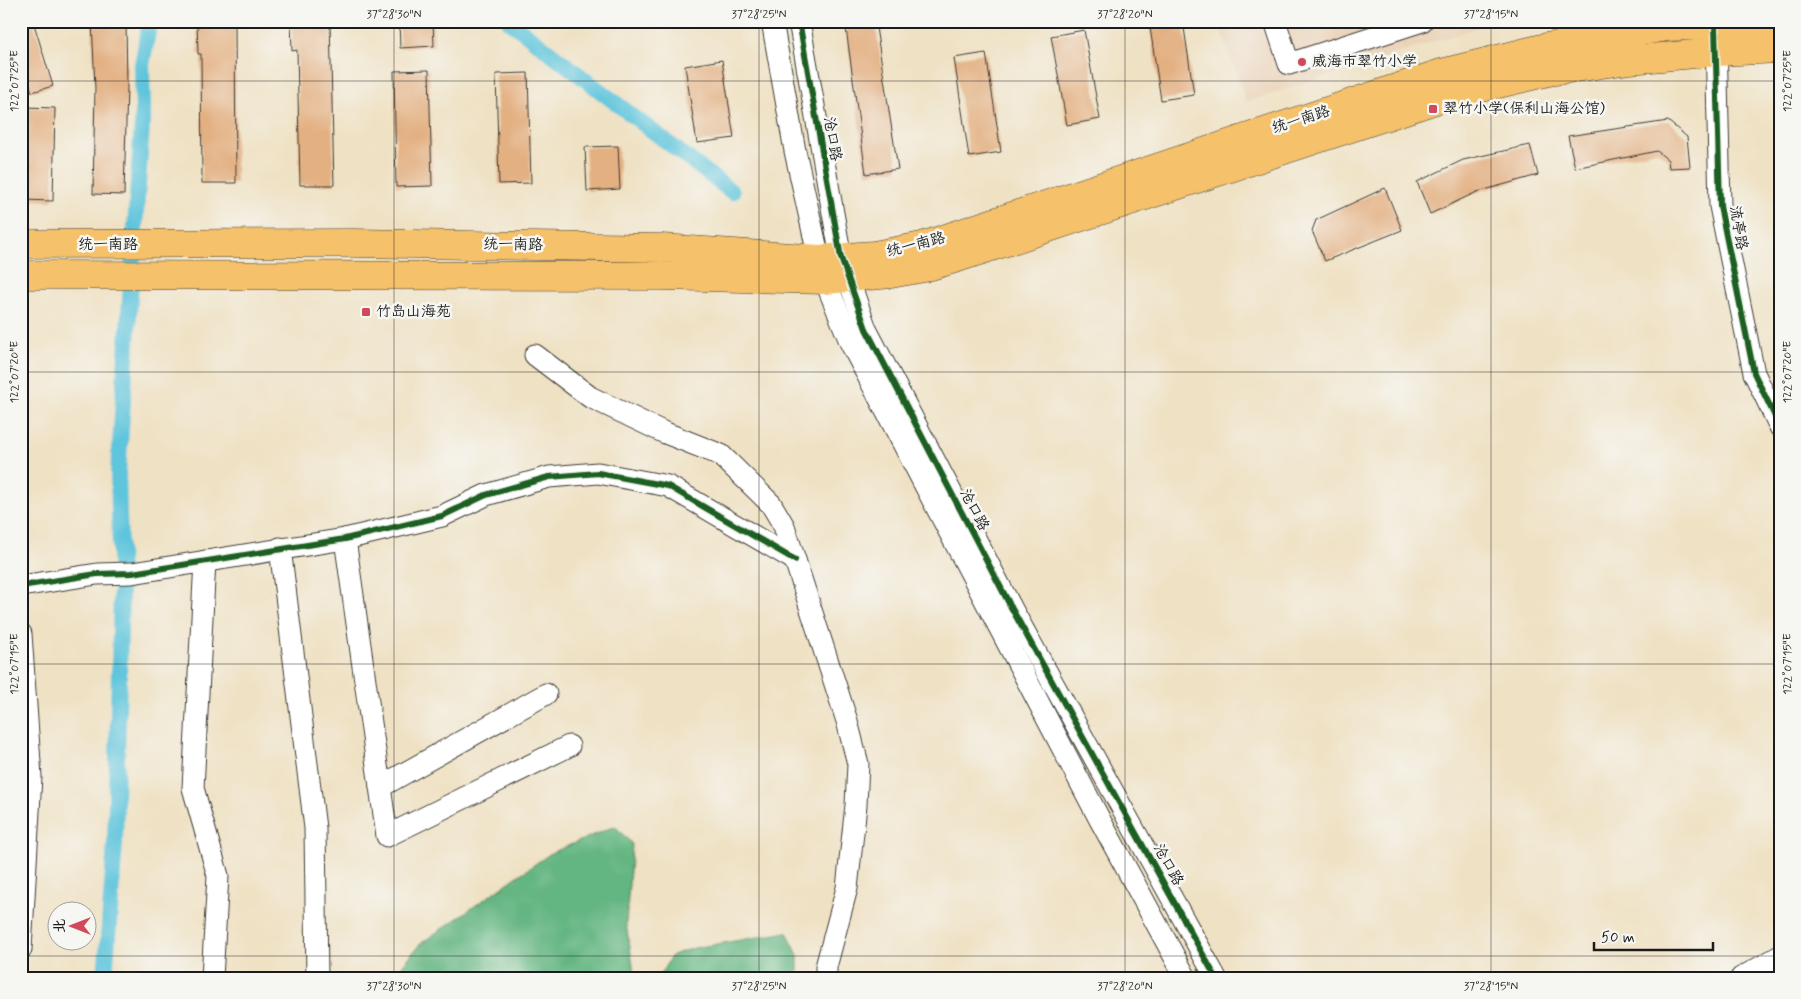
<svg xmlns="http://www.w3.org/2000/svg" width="1801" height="999" viewBox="0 0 1801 999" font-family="Mynerve,'LXGW WenKai TC',sans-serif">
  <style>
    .built { fill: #ead3b8 }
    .forest { fill: #63b581; stroke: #40684e }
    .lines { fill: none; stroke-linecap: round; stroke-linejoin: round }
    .canal { stroke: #5fc5dc; stroke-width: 16 }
    .building { fill: #e3b082 }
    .minor-casing { stroke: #3c3a35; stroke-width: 23 }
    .major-casing { stroke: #3c3a35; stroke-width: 29 }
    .minor { stroke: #fff; stroke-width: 21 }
    .major { stroke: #f5c16b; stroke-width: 28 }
    .cycleway-casing { stroke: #f6f6f2; stroke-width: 9 }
    .cycleway { stroke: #1b5e20; stroke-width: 6 }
    .ticks { fill: none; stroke: #1c1c1c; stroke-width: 1; stroke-opacity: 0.45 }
    .poi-dot { fill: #d1495b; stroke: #f6f6f2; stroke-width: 2 }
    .labels { text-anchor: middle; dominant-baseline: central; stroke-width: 5; stroke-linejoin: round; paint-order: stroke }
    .poi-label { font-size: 15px; fill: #1c1c1c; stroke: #f6f6f2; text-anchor: start }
    .street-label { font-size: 15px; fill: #1c1c1c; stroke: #f6f6f2 }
    .neatline { fill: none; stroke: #1c1c1c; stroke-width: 2 }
    .ticks-label { font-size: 12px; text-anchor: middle; fill: #1c1c1c }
  </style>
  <rect width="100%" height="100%" fill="#f6f6f2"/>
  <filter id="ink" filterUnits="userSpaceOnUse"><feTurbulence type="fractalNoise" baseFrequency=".02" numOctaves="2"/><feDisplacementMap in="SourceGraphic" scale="10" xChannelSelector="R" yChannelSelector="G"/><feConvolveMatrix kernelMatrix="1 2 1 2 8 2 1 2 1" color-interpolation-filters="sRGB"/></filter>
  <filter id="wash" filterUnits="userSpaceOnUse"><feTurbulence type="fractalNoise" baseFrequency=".0096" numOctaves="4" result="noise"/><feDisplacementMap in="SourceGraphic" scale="20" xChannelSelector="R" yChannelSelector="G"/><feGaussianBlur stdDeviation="1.12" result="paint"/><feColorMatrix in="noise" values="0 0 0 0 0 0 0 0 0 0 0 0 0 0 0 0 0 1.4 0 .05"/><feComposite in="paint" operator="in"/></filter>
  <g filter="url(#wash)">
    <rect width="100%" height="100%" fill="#efe1c3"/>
    <!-- built -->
    <polygon class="built" points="1218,21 1498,21 1246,102"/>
    <!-- forest -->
    <polygon class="forest" points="615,826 632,844 626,924 635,977 660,975 672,955 694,948 787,932 798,955 798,978 392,978 420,944 551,853"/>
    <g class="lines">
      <!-- canal -->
      <g class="canal">
        <polyline points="509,21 732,192"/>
        <polyline points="105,978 115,843 121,588 118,473 143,111 142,65 150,21"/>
      </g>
    </g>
    <g id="blocks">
      <!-- building -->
      <g class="building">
        <polygon points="21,21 33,21 53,86 32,92 21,55"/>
        <polygon points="92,21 126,21 127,87 124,195 93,194 95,88"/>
        <polygon points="197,21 235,21 236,183 202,183 201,54 198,54"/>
        <polygon points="291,21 330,21 334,185 300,185 297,50 292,51"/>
        <polygon points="399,21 433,21 434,46 400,48"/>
        <polygon points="845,21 875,21 898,169 866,174"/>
        <polygon points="1149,21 1183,21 1194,95 1161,100"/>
        <polygon points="1084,30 1100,119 1067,125 1051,36"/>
        <polygon points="986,53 1001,152 969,157 954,58"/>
        <polygon points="722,60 734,138 697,143 685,66"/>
        <polygon points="429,70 432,186 396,187 394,71"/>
        <polygon points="528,73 531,183 499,184 496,74"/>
        <polygon points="25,107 55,108 53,201 22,200"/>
        <polygon points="1668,121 1687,137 1690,167 1669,168 1668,160 1657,151 1575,168 1568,136"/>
        <polygon points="1530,145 1538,175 1477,192 1430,214 1417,182 1463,160"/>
        <polygon points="618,146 620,189 587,191 585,147"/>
        <polygon points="1385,188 1402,230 1325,261 1312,231 1316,220"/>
      </g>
    </g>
  </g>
  <g filter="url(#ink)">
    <use href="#blocks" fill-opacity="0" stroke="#3c3a35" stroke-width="1"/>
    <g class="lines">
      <defs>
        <g id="minor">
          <polyline points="772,21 795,151 819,259 825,280 851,344 1100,820 1186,978"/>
          <polyline points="799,21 841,258 866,329 1012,609 1216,978"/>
          <polyline points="1275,21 1289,64 1422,21"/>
          <polyline points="1716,38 1720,206 1754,373 1780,427"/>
          <polyline points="535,355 590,397 663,432 721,455 771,504 784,526 847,721 858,764 856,805 847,888 826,967 826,978"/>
          <polyline points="345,539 387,836 569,746"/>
          <polyline points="280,548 315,828 317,978"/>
          <polyline points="205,561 193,788 218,876 212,978"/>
          <polyline points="21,586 97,574 132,573 345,539 442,516 486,495 549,477 598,473 668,486 795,560"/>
          <polyline points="21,634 31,777 21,949"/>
          <polyline points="380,787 546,694"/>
          <polyline points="1741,978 1780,956"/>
        </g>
        <g id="major">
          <polyline points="21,244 354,243 662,248 819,259 874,255 922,246 1441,73 1546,47 1618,35 1668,27 1780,23"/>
          <polyline points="21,275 662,276 825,280 891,274 924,268 961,257 1448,96 1549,72 1629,60 1717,52 1780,49"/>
        </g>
      </defs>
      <!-- minor casing -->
      <use href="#minor" class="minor-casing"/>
      <!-- major casing -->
      <use href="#major" class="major-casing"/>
      <!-- minor -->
      <use href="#minor" class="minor"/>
      <!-- major -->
      <use href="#major" class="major"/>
      <defs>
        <g id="cycleway">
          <polyline points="799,21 841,258 866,329 1012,609 1216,978"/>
          <polyline points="1715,25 1720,206 1754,373 1780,427"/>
          <polyline points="21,586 97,574 132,573 345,539 442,516 486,495 549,477 598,473 668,486 795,560"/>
        </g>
      </defs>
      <!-- cycleway casing -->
      <use href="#cycleway" class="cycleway-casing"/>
      <!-- cycleway -->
      <use href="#cycleway" class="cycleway"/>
    </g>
  </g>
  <!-- ticks -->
  <path class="ticks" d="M 28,21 L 28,978M 394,21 L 394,978M 759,21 L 759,978M 1125,21 L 1125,978M 1491,21 L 1491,978M 21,81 L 1780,81M 21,372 L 1780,372M 21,664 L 1780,664M 21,956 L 1780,956"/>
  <!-- markers -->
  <g class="poi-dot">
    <circle cx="1302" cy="62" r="5"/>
    <rect x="1428" y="104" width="10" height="10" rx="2.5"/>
    <rect x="361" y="307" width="10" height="10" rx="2.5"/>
  </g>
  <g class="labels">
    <!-- poi labels -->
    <g class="poi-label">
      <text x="1312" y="62">威海市翠竹小学</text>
      <text x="1443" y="109">翠竹小学(保利山海公馆)</text>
      <text x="376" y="312">竹岛山海苑</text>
    </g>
    <!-- street labels -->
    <g class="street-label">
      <text transform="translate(1301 120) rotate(-18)">统一南路</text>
      <text transform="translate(832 139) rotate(80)">沧口路</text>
      <text transform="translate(1738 228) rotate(80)">流亭路</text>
      <text x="108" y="245">统一南路</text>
      <text transform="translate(513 245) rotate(1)">统一南路</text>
      <text transform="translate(916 245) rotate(-14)">统一南路</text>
      <text transform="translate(974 510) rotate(62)">沧口路</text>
      <text transform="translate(1168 865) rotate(61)">沧口路</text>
    </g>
  </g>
  <!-- margin -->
  <rect width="1801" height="999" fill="none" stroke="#f6f6f2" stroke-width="55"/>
  <!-- north arrow -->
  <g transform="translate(72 926) rotate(270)"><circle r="24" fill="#f6f6f2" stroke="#9f9f9c"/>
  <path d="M0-4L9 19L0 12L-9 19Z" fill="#d1495b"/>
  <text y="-8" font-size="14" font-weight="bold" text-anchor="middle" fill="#1c1c1c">北</text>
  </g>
  <!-- scale -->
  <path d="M1594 942v8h119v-8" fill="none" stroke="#1c1c1c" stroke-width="2.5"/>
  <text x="1601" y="942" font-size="15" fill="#1c1c1c" stroke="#f6f6f2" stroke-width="4" paint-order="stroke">50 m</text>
  <rect x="28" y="28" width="1746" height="944" class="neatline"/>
  <g class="ticks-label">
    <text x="394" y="18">37°28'30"N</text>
    <text x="759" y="18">37°28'25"N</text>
    <text x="1125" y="18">37°28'20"N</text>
    <text x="1491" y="18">37°28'15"N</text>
    <text transform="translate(1787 81) rotate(-90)" y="4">122°07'25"E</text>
    <text transform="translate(14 81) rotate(-90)" y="4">122°07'25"E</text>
    <text transform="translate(1787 372) rotate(-90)" y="4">122°07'20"E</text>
    <text transform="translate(14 372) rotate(-90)" y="4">122°07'20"E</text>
    <text transform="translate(1787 664) rotate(-90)" y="4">122°07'15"E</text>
    <text transform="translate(14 664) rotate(-90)" y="4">122°07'15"E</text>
    <text x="394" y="990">37°28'30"N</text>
    <text x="759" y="990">37°28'25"N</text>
    <text x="1125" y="990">37°28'20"N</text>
    <text x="1491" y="990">37°28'15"N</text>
  </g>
</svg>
